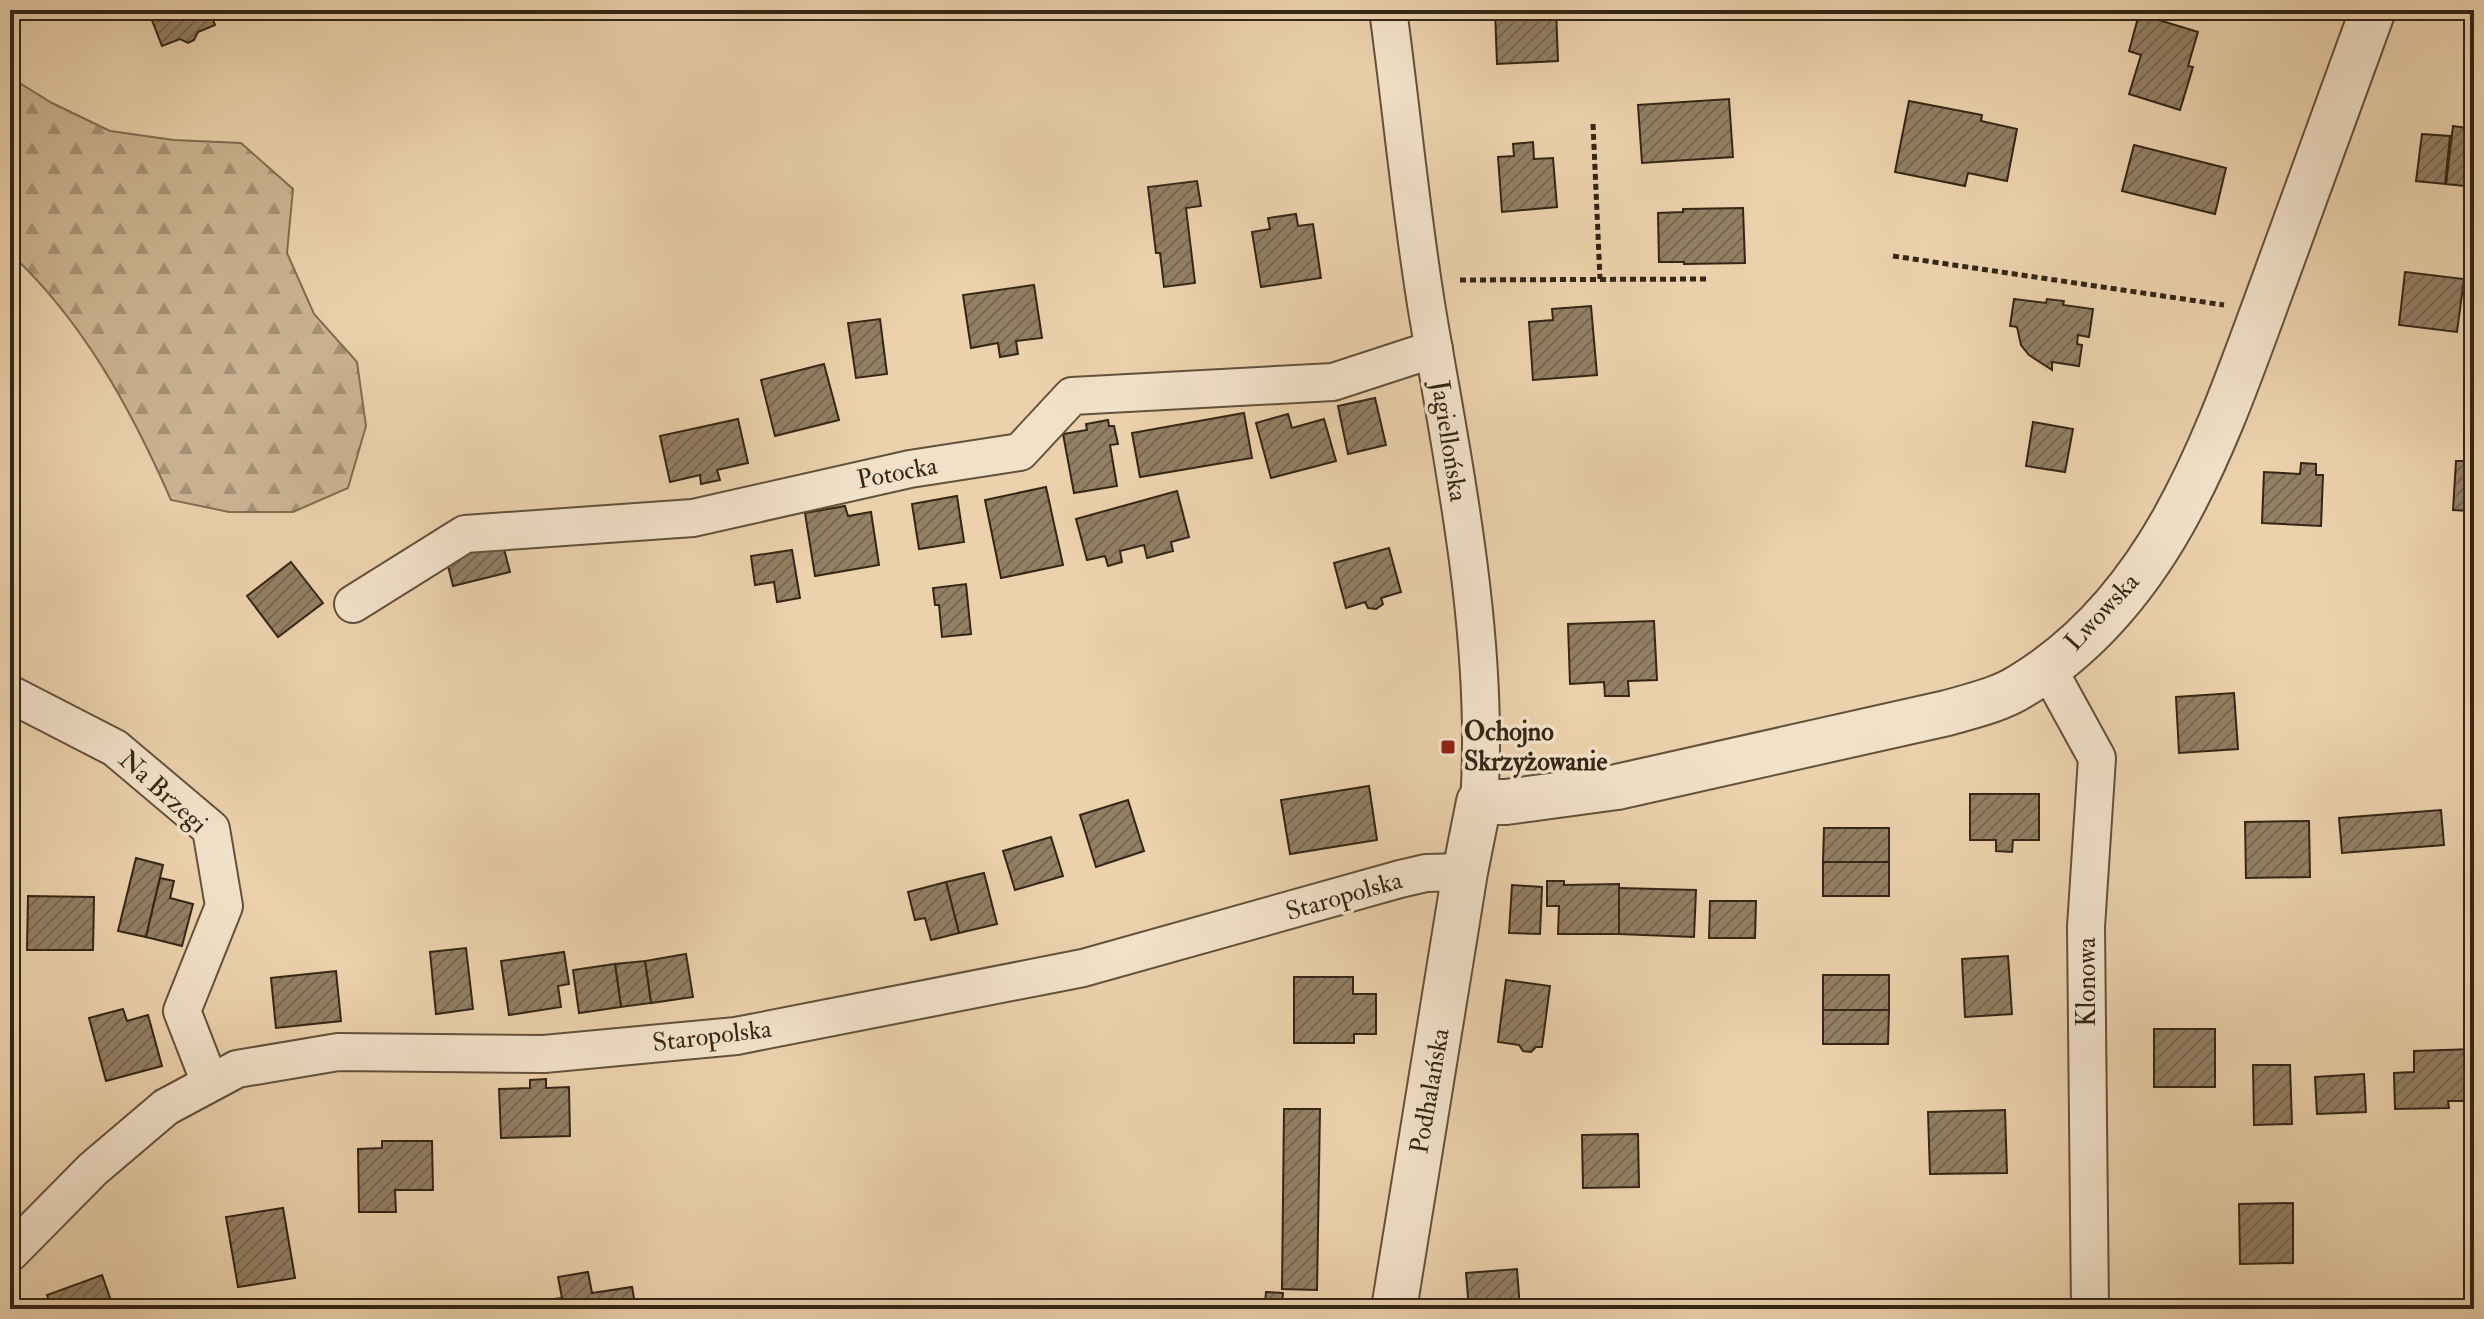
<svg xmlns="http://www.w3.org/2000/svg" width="2484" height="1319" viewBox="0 0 2484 1319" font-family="'IM FELL Double Pica',serif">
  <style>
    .forest { fill: url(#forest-firs); stroke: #806d54; stroke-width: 2 }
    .building { fill: url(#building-hatch); stroke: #342616; stroke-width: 2 }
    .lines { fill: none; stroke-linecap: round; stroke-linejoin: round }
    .minor-casing { stroke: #62513c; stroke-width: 40 }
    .tertiary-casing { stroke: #62513c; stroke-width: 48 }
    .path { stroke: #342616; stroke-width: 5; stroke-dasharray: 6 4; stroke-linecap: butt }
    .minor { stroke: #f2e1c9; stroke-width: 36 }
    .tertiary { stroke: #f2e1c9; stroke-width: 44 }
    .poi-dot { fill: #8f2418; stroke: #f2e1c9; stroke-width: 3 }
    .labels { text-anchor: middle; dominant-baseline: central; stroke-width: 7; stroke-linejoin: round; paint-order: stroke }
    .street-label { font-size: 26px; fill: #342616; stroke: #f2e1c9 }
    .poi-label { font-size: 26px; font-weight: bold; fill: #342616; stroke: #f2e1c9; text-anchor: start }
  </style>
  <defs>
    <pattern id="forest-firs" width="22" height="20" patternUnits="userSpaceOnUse" patternTransform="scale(2)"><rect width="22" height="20" fill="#ccb492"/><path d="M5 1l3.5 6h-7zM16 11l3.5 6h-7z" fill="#a69276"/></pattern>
    <pattern id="building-hatch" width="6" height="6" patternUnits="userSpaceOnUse" patternTransform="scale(2)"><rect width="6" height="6" fill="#937f64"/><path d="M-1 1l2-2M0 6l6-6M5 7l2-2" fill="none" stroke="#796851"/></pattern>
  </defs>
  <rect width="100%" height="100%" fill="#ebd1ac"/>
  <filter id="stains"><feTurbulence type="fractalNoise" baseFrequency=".0025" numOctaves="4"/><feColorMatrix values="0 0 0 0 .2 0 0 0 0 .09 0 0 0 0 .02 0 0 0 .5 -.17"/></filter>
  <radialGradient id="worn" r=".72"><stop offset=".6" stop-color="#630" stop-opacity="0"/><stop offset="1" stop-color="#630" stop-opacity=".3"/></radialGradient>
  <!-- forest -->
  <path class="forest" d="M 10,77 L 52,103 L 110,131 L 174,140 L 241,143 L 293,189 L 287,253 L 314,314 L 357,362 L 366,426 L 348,488 L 293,512 L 229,512 L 171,500 C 131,409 83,321 10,253 Z"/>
  <!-- building -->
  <g class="building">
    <polygon points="148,10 209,10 215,25 198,32 194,40 188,43 180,39 162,46"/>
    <polygon points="1495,10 1556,10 1558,61 1497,64"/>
    <polygon points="2139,14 2198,32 2188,66 2193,67 2180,110 2129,94 2141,55 2129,51"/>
    <polygon points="1729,99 1733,157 1642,163 1638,105"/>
    <polygon points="1909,101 1982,115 1981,121 2017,129 2007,181 1968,173 1965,186 1895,172"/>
    <polygon points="2453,126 2474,129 2474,187 2446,184"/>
    <polygon points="2422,134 2450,136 2445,184 2416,181"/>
    <polygon points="1533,142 1534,159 1553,158 1557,207 1502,212 1498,157 1514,156 1513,144"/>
    <polygon points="2134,145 2226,168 2215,214 2122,191"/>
    <polygon points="1197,181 1201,206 1186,208 1195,283 1164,287 1160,253 1156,253 1148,187"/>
    <polygon points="1743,208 1745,263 1684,264 1684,262 1659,262 1658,213 1683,212 1683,209"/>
    <polygon points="1296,214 1298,226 1313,224 1321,278 1261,287 1252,232 1270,229 1268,218"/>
    <polygon points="2405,272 2464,279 2457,332 2399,325"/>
    <polygon points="1034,285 1042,338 1016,341 1018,354 1000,357 998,343 971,348 963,295"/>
    <polygon points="2014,299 2046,303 2047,299 2064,301 2063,305 2093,309 2089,337 2078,335 2077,344 2082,345 2079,366 2052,362 2052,370 2029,355 2021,345 2017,327 2010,326"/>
    <polygon points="1591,306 1597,375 1533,380 1529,322 1553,320 1552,309"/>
    <polygon points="880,319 887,374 856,378 848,323"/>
    <polygon points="824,364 839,420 775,436 761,380"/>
    <polygon points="1375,398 1386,445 1348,454 1338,406"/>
    <polygon points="1244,413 1252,458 1140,477 1132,433"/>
    <polygon points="1288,414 1292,428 1324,419 1336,461 1271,478 1256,423"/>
    <polygon points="738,419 748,463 717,470 720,480 701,484 700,475 670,482 660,436"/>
    <polygon points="1108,420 1109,426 1114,426 1118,444 1110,445 1117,486 1074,493 1063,434 1087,430 1086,424"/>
    <polygon points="2033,422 2073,429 2065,472 2026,466"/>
    <polygon points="2467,431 2474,432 2474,515 2470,511 2453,510 2456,461 2466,461"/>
    <polygon points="2301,463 2316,464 2316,475 2323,475 2321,526 2262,523 2264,472 2300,474"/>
    <polygon points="1046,487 1063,565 1001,578 985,500"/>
    <polygon points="1177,491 1189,537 1171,542 1173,551 1147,558 1144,545 1120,551 1122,562 1108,566 1105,556 1087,560 1076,519"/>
    <polygon points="957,496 964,542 919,549 912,504"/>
    <polygon points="845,506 848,516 871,512 879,565 815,576 805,513"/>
    <polygon points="502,541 510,572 453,586 445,554"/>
    <polygon points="1389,548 1401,592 1381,598 1383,604 1376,609 1368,608 1365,602 1346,608 1334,563"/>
    <polygon points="792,550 800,598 777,602 774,582 755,585 751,556"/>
    <polygon points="291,562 323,603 278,637 247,596"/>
    <polygon points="966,584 971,634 942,637 939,605 935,605 933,588"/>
    <polygon points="1654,621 1657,680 1628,681 1629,696 1605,696 1604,682 1570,684 1568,624"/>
    <polygon points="2234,693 2238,749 2179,753 2176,697"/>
    <polygon points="1369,786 1377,840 1290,854 1281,800"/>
    <polygon points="1970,794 2039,794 2039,840 2013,840 2012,852 1996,851 1996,840 1970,840"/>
    <polygon points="1128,800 1144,851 1096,867 1080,815"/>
    <polygon points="2441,810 2444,845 2342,853 2339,818"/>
    <polygon points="2309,821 2310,877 2246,878 2245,822"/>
    <polygon points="1824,828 1889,828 1889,862 1823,862"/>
    <polygon points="1051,837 1063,876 1015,890 1003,851"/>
    <polygon points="136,858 163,865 146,937 118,931"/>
    <rect x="1823" y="862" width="66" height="34"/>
    <polygon points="984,873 997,924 959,933 946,882"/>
    <polygon points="160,878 174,881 170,898 193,904 182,946 146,937"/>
    <polygon points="1547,881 1564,881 1564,885 1619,884 1619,934 1558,934 1559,906 1547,906"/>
    <polygon points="946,882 959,933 931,940 925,918 915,920 908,892"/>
    <polygon points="1512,885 1542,887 1540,934 1509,933"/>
    <polygon points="1619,888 1696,890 1694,937 1619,934"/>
    <polygon points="28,896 94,897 93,950 27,950"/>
    <polygon points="1710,901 1756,901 1755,938 1709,938"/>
    <polygon points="466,948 473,1009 436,1014 430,952"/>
    <polygon points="564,952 569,984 558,986 561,1007 509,1015 501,961"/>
    <polygon points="686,954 693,997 651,1003 645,961"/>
    <polygon points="2008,956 2012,1014 1965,1017 1962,959"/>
    <polygon points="645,961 651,1003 621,1007 615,964"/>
    <polygon points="615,964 621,1007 579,1013 573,970"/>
    <polygon points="336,971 341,1021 276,1028 271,978"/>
    <rect x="1823" y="975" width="66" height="35"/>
    <polygon points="1294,977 1353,977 1353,994 1376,994 1376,1034 1354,1034 1354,1043 1294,1043"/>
    <polygon points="1506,980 1550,986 1542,1047 1536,1047 1531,1052 1523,1051 1519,1045 1498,1042"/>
    <polygon points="123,1009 127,1021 148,1015 162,1066 106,1081 89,1018"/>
    <polygon points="1823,1010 1889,1010 1888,1044 1823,1044"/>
    <rect x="2154" y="1029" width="61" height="58"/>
    <polygon points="2474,1049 2474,1101 2448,1101 2449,1108 2395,1109 2394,1073 2414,1072 2414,1051"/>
    <polygon points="2253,1065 2290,1065 2292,1124 2254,1125"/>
    <polygon points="2364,1074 2366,1112 2317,1114 2315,1077"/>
    <polygon points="546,1079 546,1088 569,1087 570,1136 501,1138 499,1089 530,1088 530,1080"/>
    <polygon points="1284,1109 1320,1109 1317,1290 1282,1289"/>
    <polygon points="2005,1110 2007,1173 1930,1174 1928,1112"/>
    <polygon points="1638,1134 1639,1187 1583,1188 1582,1135"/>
    <polygon points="382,1141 432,1141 433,1190 395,1190 396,1212 359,1212 358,1149 382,1148"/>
    <polygon points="2293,1203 2293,1263 2240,1264 2239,1204"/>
    <polygon points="283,1208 295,1278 238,1287 226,1217"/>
    <polygon points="1517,1269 1520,1309 1469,1309 1466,1273"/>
    <polygon points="588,1272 592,1293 632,1287 636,1309 555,1309 553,1299 562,1298 558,1277"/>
    <polygon points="102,1275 114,1309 52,1309 47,1295"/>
    <polygon points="1266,1292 1283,1293 1282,1309 1254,1309 1254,1303 1265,1304"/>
    <polygon points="1333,1300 1350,1301 1350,1309 1332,1309"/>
  </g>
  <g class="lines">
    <defs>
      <g id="minor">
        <path d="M 1388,10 C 1402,112 1411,215 1428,316 C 1455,473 1490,643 1479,802"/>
        <polyline points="353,604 465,534 693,518 910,469 1020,452 1072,396 1333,382 1434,349"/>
        <polyline points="2047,667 2097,758 2086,927 2090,1309"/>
        <polyline points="10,694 115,748 211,829 224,906 182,1011 210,1083"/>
        <polyline points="10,1253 93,1169 166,1107 237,1069 338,1052 544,1054 736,1036 1083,968 1400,879 1426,873 1465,872"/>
      </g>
      <path id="tertiary" d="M 1394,1309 L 1465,872 L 1479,802 L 1506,802 L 1617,787 L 1947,713 C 1971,706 1999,700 2021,686 C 2165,599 2218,433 2273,284 C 2306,192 2340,101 2373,10"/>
    </defs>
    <!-- minor casing -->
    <use href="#minor" class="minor-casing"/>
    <!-- tertiary casing -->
    <use href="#tertiary" class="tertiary-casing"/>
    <!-- path -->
    <g class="path">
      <polyline points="1593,124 1600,279"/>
      <polyline points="1893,256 2224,305"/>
      <polyline points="1460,280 1708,279"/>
    </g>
    <!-- minor -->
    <use href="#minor" class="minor"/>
    <!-- tertiary -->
    <use href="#tertiary" class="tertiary"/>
  </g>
  <!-- markers -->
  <rect class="poi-dot" x="1440" y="739" width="16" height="16" rx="4"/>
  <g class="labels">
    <!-- street labels -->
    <g class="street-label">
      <text transform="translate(1449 441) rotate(81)">Jagiellońska</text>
      <text transform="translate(897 473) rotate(-11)">Potocka</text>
      <text transform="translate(2102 612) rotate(-47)">Lwowska</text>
      <text transform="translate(163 792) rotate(42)">Na Brzegi</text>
      <text transform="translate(1344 896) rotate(-16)">Staropolska</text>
      <text transform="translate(2087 982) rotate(-90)">Klonowa</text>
      <text transform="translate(712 1036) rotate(-7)">Staropolska</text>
      <text transform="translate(1430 1091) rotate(-80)">Podhalańska</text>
    </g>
    <!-- poi labels -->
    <g class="poi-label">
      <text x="1464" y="732">Ochojno<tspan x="1464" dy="30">Skrzyżowanie</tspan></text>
    </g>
  </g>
  <!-- margin -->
  <rect width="2484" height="1319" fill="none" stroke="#ebd1ac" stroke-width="40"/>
  <rect x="12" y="12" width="2460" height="1295" fill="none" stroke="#342616" stroke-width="4"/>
  <rect x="20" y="20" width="2444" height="1279" fill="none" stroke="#342616" stroke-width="2"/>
  <rect width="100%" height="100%" filter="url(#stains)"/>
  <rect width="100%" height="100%" fill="url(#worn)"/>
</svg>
